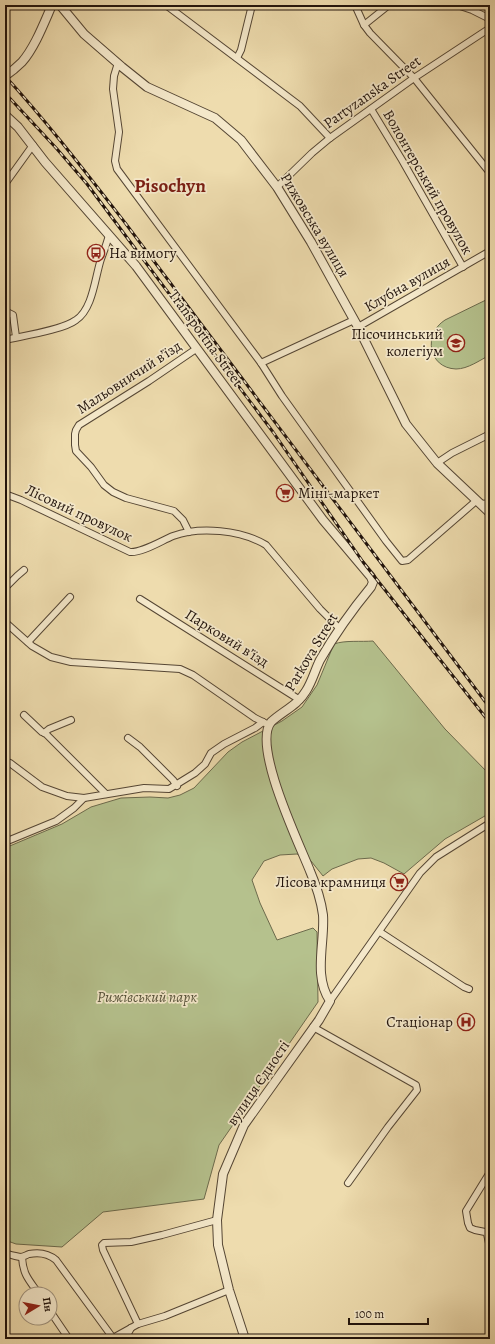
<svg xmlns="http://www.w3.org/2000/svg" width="495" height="1344" viewBox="0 0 495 1344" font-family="Alegreya,serif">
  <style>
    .green { fill: #b5c18d; stroke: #6c6a4c }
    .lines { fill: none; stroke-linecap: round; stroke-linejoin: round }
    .minor-casing { stroke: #554634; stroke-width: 8 }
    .tertiary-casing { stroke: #554634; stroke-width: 10 }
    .minor { stroke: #f4e8ca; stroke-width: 6 }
    .tertiary { stroke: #f4e8ca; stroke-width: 8 }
    .rail-casing { stroke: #22140c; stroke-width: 3 }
    .rail { stroke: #f4e8ca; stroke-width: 1.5; stroke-dasharray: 4.5; stroke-linecap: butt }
    .labels { text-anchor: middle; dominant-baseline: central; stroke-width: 3.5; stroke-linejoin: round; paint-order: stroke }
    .street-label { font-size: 15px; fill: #22140c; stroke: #f4e8ca }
    .poi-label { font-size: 15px; fill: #22140c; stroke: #f4e8ca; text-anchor: end }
    .park-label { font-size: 15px; font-style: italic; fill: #555139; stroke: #f4e8ca }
    .district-label { font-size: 19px; font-weight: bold; fill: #7a1f14; stroke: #f4e8ca }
  </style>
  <rect width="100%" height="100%" fill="#eedcae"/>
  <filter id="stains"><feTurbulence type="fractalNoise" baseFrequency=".005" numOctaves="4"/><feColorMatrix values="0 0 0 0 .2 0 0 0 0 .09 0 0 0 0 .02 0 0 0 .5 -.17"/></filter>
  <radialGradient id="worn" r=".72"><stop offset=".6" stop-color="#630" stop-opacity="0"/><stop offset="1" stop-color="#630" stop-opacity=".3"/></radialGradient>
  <!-- green -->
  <g class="green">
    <path d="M 490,298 L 490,355 C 480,360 468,369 456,369 C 428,368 423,334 445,320 Z"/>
    <path d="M 373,641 L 445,729 L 490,775 L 490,813 L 445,839 L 404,874 L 384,863 L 371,858 L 358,859 L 332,869 L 323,876 L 311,861 L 297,854 L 280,855 L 264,861 L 252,880 L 260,903 L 277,940 L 313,928 L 317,932 L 318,1002 L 219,1145 L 204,1199 L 103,1212 L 62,1247 L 16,1244 L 5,1240 L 5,848 L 62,824 L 91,807 L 121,798 L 150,797 L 168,798 L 180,795 L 194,788 L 228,752 L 242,742 L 282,721 L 302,707 L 317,685 L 334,644 C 345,640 361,642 373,641 Z"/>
  </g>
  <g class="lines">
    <defs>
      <g id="minor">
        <polyline points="166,5 300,106 330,138"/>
        <polyline points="355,5 364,25 370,33 414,78 490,173"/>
        <polyline points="457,5 472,10 490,19"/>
        <polyline points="364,25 389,5"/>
        <polyline points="237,58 241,50 252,5"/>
        <polyline points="118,63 114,76 113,89 119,132 115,161 117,169 261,363 282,396 386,541 402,561 408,560 476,501"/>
        <polyline points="371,109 402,160 463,267"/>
        <polyline points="5,184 33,145"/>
        <polyline points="277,187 312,153 330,138 414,78 490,28"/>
        <polyline points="5,311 13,315 16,337"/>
        <polyline points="358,327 490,251"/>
        <path d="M 5,340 C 22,336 63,330 76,320 C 93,309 95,277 101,259 C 104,251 107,243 109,235"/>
        <polyline points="261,363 354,320"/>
        <polyline points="437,463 452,453 490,434"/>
        <path d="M 5,494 L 21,500 L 130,552 C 142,553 161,541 173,536 C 200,526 241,530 266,545 L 320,609 L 339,628"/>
        <polyline points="481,504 490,503"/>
        <polyline points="189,532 183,520 174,511 126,498 113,492 104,485 91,467 76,451 75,445 75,434 76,430 79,425 149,381 196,349"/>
        <polyline points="5,588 17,576 24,570"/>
        <polyline points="140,599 300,700"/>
        <polyline points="5,622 32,646 51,657 71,662 180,669 193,675 255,718 265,723"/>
        <polyline points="28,642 70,597"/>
        <polyline points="24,715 42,732 45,733 106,794"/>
        <polyline points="44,733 49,729 71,720"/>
        <polyline points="128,738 140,747 173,780 177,786"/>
        <polyline points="5,761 10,763 42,787 67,796 84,798"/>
        <polyline points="5,842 56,821 74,808 84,798 144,788 169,789 195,773 205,764 211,753 224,744 255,728 263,722"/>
        <polyline points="380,932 464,987 469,989"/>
        <polyline points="330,1001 420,873 436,857 490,823"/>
        <polyline points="313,1027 416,1085 417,1090 388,1127 348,1183"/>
        <polyline points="490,1172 466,1211 468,1223 470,1228 475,1230 485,1232 487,1234 490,1248"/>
        <path d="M 5,1253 C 10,1255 15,1256 20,1257 C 24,1257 26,1255 29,1254 C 39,1252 49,1254 56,1260 L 113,1338"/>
        <path d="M 22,1257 C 23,1275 29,1280 39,1294"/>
        <polyline points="50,1311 69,1339"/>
        <polyline points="138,1324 103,1250 102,1245 104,1243 131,1242 162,1235 217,1220"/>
        <polyline points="111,1339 138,1324 165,1316 229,1290"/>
        <polyline points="125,1339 131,1328"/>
      </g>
      <g id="tertiary">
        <polyline points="60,5 84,34 122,67 147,87 215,118 241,140 277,187 311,242 358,327 406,424 437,463 490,513"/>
        <path d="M 5,76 C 11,72 17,67 22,62 C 35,47 44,23 52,5"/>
        <path d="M 5,115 L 18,127 L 45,162 L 136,266 L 323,520 L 371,577 L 373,582 L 371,587 C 352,610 335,634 320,660 C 315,670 312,682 306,691 C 298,705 283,711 271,722 C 252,746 299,843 310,871 C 316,885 321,900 323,915 C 325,943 313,976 330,1001 L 319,1020 L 244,1125 L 223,1174 L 217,1220 L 218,1245 L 229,1290 L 245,1339"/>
      </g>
    </defs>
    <!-- minor casing -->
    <use href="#minor" class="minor-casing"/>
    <!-- tertiary casing -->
    <use href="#tertiary" class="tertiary-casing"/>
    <!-- minor -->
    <use href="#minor" class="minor"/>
    <!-- tertiary -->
    <use href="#tertiary" class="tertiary"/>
    <defs>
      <g id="rail">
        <path d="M 5,76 C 48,123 87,174 126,224 L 490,708"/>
        <polyline points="5,93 57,149 87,184 131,243 273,432 363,562 490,723"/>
      </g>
    </defs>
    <!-- rail casing -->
    <use href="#rail" class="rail-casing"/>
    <!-- rail -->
    <use href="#rail" class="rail"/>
  </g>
  <!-- icons -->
  <defs>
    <symbol id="bus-ring" viewBox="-11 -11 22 22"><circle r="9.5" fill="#f4e8ca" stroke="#8f2418" stroke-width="1.5"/><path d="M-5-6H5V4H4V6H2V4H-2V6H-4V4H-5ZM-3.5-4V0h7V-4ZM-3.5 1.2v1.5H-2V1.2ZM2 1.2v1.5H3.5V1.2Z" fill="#8f2418"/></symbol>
    <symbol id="school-ring" viewBox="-11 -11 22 22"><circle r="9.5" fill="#f4e8ca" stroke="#8f2418" stroke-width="1.5"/><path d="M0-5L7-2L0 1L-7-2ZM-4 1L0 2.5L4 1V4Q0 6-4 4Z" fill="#8f2418"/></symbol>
    <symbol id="supermarket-ring" viewBox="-11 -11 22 22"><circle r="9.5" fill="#f4e8ca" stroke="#8f2418" stroke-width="1.5"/><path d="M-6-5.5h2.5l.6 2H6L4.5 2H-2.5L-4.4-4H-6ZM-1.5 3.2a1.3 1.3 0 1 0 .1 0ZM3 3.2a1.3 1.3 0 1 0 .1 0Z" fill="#8f2418"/></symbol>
    <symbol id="hospital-ring" viewBox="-11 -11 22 22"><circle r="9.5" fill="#f4e8ca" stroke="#8f2418" stroke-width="1.5"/><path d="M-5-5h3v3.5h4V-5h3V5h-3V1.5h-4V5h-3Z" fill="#8f2418"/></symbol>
  </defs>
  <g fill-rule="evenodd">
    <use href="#bus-ring" x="86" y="243" width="20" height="20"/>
    <use href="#school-ring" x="446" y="333" width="20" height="20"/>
    <use href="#supermarket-ring" x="275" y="483" width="20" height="20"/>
    <use href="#supermarket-ring" x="389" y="872" width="20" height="20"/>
    <use href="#hospital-ring" x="456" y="1012" width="20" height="20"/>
  </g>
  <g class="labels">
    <!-- street labels -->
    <g class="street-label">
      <text transform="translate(372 92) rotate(-35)">Partyzanska Street</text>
      <text transform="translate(428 182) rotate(60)">Волонтерський провулок</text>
      <text transform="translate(315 225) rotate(59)">Рижовська вулиця</text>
      <text transform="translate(407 284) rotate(-30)">Клубна вулиця</text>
      <text transform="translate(206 338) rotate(54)">Transportna Street</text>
      <text transform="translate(129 377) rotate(-33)">Мальовничий в’їзд</text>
      <text transform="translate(79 513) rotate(25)">Лісовий провулок</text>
      <text transform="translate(227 638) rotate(32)">Парковий в’їзд</text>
      <text transform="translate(311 652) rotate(-59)">Parkova Street</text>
      <text transform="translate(258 1083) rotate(-56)">вулиця Єдності</text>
    </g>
    <!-- poi labels -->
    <g class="poi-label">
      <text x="109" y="253" text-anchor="start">На вимогу</text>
      <text x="443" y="334">Пісочинський<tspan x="443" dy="17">колегіум</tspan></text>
      <text x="298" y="493" text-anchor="start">Міні-маркет</text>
      <text x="386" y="882">Лісова крамниця</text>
      <text x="453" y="1022">Стаціонар</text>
    </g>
    <!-- park labels -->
    <g class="park-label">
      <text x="147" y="997">Рижівський парк</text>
    </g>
    <!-- district labels -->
    <g class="district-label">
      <text x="170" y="186">Pisochyn</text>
    </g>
  </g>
  <!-- margin -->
  <rect width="495" height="1344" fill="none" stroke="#eedcae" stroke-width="20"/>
  <rect x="6" y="6" width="483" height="1332" fill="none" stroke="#22140c" stroke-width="2"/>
  <rect x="10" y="10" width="475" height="1324" fill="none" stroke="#22140c"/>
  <!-- north arrow -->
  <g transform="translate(38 1306) rotate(80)"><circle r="19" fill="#f4e8ca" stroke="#a0937e"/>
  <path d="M0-3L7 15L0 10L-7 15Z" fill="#8f2418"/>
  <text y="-6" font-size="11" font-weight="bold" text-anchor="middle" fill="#22140c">Пн</text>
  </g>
  <!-- scale -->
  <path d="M349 1318v6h79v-6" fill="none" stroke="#22140c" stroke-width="2"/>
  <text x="355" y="1318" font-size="12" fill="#22140c" stroke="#f4e8ca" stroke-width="3" paint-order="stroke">100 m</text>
  <rect width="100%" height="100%" filter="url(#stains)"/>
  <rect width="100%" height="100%" fill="url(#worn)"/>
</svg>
